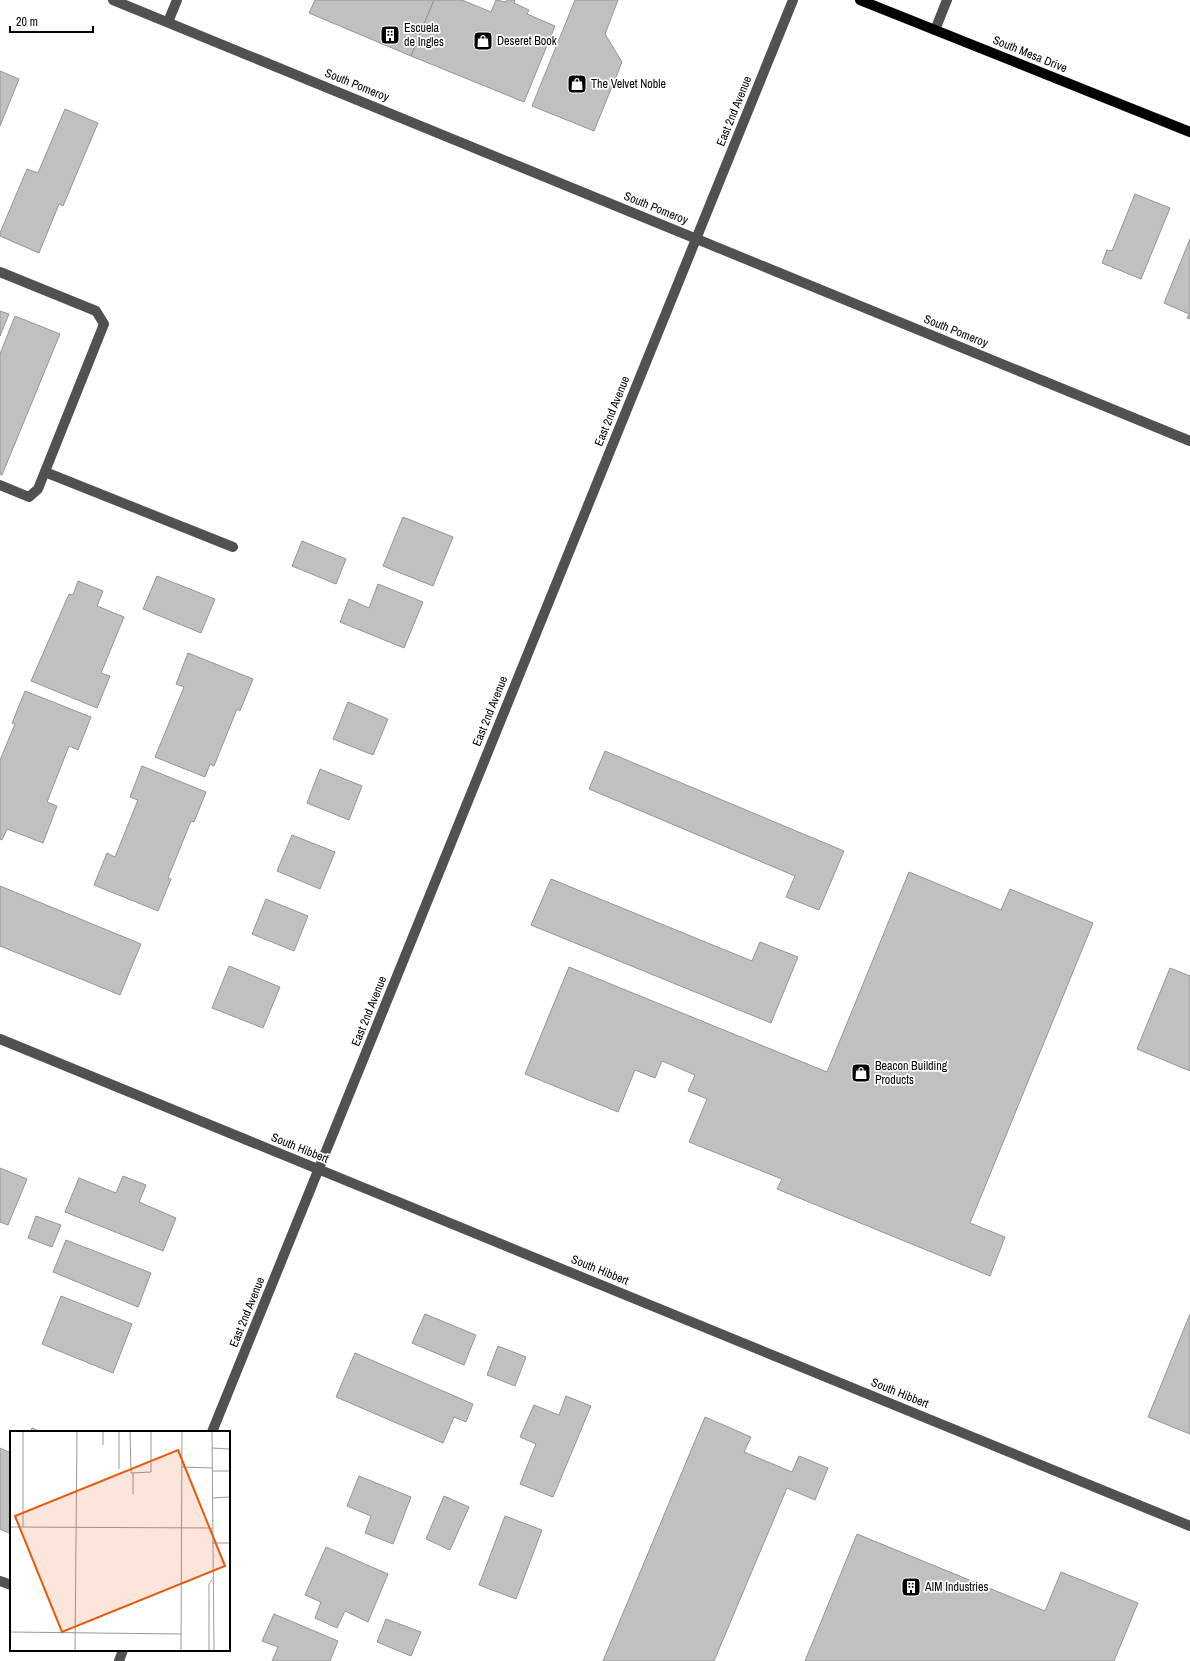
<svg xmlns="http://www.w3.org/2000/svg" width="1190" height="1661" viewBox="0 0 1190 1661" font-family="'Archivo Narrow',sans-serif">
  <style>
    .building { fill: #c0c0c0; stroke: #959595 }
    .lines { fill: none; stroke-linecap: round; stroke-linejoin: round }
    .minor { stroke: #515151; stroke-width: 10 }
    .major { stroke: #000; stroke-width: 10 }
    .labels { text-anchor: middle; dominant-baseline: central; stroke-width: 3.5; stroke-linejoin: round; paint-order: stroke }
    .poi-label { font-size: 12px; fill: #000; stroke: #fff; text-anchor: start }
    .street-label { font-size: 12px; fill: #000; stroke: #fff }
    .inset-road { fill: none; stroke: #999; stroke-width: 1 }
    .view { fill: #e8590c; fill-opacity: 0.15; stroke: #e8590c; stroke-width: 2 }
    .inset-edge { fill: none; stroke: #000; stroke-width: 2 }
  </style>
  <rect width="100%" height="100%" fill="#fff"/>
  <!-- building -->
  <g class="building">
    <polygon points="315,0 434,0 411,56 309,13"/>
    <polygon points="434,0 462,0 491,12 496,0 506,2 507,0 515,0 514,3 529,10 527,14 555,26 524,102 411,56"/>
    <polygon points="575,0 618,0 605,34 622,62 594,131 532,106"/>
    <polygon points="0,71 19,79 0,126"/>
    <polygon points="65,109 98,123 63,206 59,204 39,253 0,236 0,233 27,169 38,173"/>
    <polygon points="1135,194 1170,208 1141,279 1102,263 1107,250 1112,251"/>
    <polygon points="1190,239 1190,319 1187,318 1189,314 1164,303"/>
    <polygon points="0,311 9,314 0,336"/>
    <polygon points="15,316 60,334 2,475 0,474 0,354"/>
    <polygon points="403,517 453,537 433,586 383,566"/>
    <polygon points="302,541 346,559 336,584 292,566"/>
    <polygon points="157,576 215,599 201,633 143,609"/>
    <polygon points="78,581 103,591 97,606 124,617 101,673 110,676 97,708 31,681 69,594 73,595"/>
    <polygon points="378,584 423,602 404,648 340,622 349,599 369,608"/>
    <polygon points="188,653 253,679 240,711 237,709 214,766 210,764 205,777 155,757 184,687 176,684"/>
    <polygon points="25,691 91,717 78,750 69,746 47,802 57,806 43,843 7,829 2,840 0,839 0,760 15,724 12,723"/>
    <polygon points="348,702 388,719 373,755 333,739"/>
    <polygon points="605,751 844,851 819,910 786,897 795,876 589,789"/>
    <polygon points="142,766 206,792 194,822 191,821 168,878 171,879 158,911 94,885 107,853 115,857 138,800 130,797"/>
    <polygon points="320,769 362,786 349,820 307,803"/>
    <polygon points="292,835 335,852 320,889 277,871"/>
    <polygon points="909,872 1001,910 1010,889 1093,923 970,1223 1005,1237 990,1276 777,1189 782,1179 689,1142 707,1099 688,1091 695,1075 662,1061 655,1078 635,1070 618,1112 525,1074 569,967 827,1072"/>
    <polygon points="551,879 752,961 760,942 798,957 771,1023 531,925"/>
    <polygon points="0,886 141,944 120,995 0,946"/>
    <polygon points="266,899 308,916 294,951 252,934"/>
    <polygon points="229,966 280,987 263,1028 212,1008"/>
    <polygon points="1170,968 1190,976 1190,1071 1137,1049"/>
    <polygon points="0,1168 27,1179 8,1225 0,1222"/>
    <polygon points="123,1176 146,1185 139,1202 176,1218 163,1251 65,1212 79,1178 116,1193"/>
    <polygon points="36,1216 61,1225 52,1247 28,1238"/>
    <polygon points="66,1240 151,1273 138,1307 53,1272"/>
    <polygon points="61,1296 132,1324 113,1373 42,1344"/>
    <polygon points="425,1314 476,1335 464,1365 412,1343"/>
    <polygon points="1190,1314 1190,1434 1148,1417"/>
    <polygon points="498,1346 526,1357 515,1386 487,1375"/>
    <polygon points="355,1353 473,1404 466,1422 454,1417 443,1443 336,1397"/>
    <polygon points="566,1396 591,1406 553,1497 520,1484 536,1444 520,1437 534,1405 559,1415"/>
    <polygon points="705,1417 751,1437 744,1452 792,1472 799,1456 828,1468 815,1500 787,1488 714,1661 603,1661"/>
    <polygon points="32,1428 41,1432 30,1432"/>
    <polygon points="0,1448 11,1453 11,1534 0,1529"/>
    <polygon points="359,1476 411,1497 393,1544 365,1533 371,1516 347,1506"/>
    <polygon points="444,1496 469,1507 450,1550 426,1539"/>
    <polygon points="505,1516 542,1530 516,1599 479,1585"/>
    <polygon points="857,1534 1045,1611 1061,1572 1138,1603 1114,1661 805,1661"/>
    <polygon points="326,1547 388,1574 368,1622 345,1611 337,1628 315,1618 321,1602 305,1595"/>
    <polygon points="274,1614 338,1641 330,1661 272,1661 278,1647 262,1641"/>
    <polygon points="386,1619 421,1632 411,1656 377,1642"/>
  </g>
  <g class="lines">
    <!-- minor -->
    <g class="minor">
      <polyline points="113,0 1190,441"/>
      <polyline points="168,22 177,0"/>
      <polyline points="935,30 947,0"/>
      <polyline points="0,272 96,311 104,324 38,489 29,497 0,485"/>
      <polyline points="45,472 233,547"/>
      <polyline points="0,1039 1190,1526"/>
      <polyline points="212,1432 793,0"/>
      <polyline points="0,1581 11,1585"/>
      <polyline points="119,1661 123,1650"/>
    </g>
    <!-- major -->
    <polyline class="major" points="860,0 1190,132"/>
  </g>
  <!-- icons -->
  <defs>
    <symbol id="building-square" viewBox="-11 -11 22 22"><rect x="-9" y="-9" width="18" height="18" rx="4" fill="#000" stroke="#fff"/><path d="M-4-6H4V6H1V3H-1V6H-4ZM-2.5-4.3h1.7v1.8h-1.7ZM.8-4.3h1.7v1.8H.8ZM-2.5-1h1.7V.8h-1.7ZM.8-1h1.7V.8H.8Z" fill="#fff"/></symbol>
    <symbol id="shop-square" viewBox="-11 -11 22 22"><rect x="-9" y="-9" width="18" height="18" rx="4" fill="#000" stroke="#fff"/><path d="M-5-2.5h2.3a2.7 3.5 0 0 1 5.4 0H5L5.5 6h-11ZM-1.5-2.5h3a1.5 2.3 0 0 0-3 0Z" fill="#fff"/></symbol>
  </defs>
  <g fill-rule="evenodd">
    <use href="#building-square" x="379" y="24" width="22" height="22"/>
    <use href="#shop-square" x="472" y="30" width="22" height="22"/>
    <use href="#shop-square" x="566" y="73" width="22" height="22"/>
    <use href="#shop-square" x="850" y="1062" width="22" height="22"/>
    <use href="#building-square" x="900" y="1576" width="22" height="22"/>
  </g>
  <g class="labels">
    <!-- poi labels -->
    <g class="poi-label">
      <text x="404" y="28">Escuela<tspan x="404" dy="14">de Ingles</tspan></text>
      <text x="497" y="41">Deseret Book</text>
      <text x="591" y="84">The Velvet Noble</text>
      <text x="875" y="1066">Beacon Building<tspan x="875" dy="14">Products</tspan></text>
      <text x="925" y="1587">AIM Industries</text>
    </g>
    <!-- street labels -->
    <g class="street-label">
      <text transform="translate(1030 54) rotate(22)">South Mesa Drive</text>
      <text transform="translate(357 85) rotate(22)">South Pomeroy</text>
      <text transform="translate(734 111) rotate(-68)">East 2nd Avenue</text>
      <text transform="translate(656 208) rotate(22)">South Pomeroy</text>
      <text transform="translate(956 331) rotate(22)">South Pomeroy</text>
      <text transform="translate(612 411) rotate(-68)">East 2nd Avenue</text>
      <text transform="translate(490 711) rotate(-68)">East 2nd Avenue</text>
      <text transform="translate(369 1011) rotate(-68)">East 2nd Avenue</text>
      <text transform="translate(300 1148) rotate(22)">South Hibbert</text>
      <text transform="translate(600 1270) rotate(22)">South Hibbert</text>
      <text transform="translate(247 1312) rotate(-68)">East 2nd Avenue</text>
      <text transform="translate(900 1393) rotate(22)">South Hibbert</text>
    </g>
  </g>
  <!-- overview -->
  <g transform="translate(10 1431)">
    <rect width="220" height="220" fill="#fff"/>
    <path class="inset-road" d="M 13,0 L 13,96M 93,0 L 93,14M 109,0 L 109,38M 120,0 L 121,42 L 141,41 L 141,0M 202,0 L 204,220M 202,17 L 220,18M 172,36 L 202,37M 202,40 L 220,40M 123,42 L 123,63M 202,67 L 220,66M 0,96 L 202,97M 202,112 L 220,112M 0,201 L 171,203M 65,220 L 67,0M 171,220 L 172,0M 199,220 L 199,153 L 202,149"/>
    <path class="view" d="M 168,19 L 215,135 L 52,201 L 5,85 Z"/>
    <rect width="220" height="220" class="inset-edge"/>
  </g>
  <!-- scale -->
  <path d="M10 26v6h83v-6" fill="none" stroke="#000000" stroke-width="2"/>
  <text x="16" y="26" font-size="12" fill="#000000" stroke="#ffffff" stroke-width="3" paint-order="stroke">20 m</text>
</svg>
